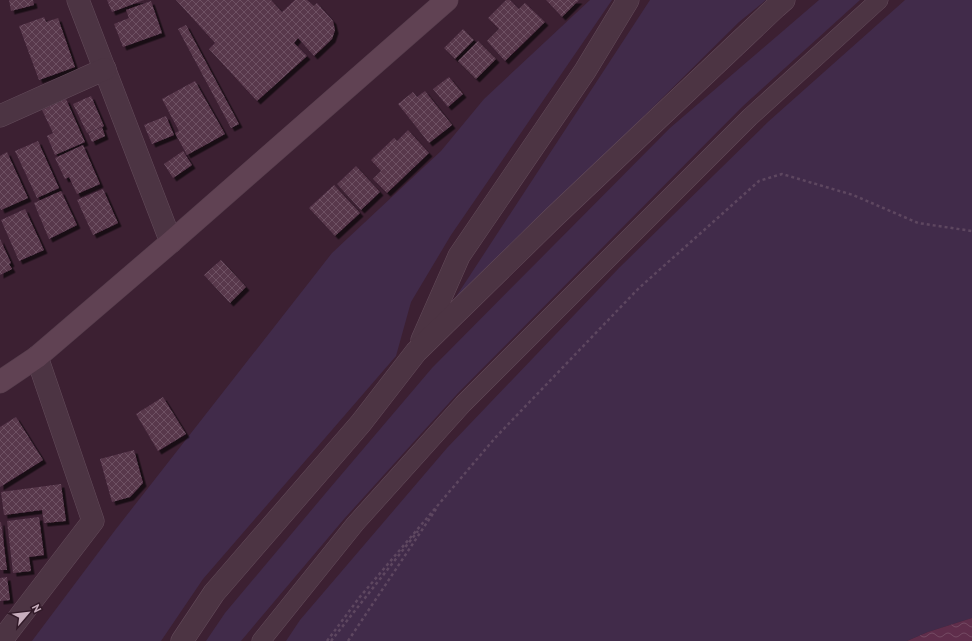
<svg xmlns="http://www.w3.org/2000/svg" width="972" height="641" viewBox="0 0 972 641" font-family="'PT Sans',sans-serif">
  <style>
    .green { fill: #412b4a }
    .water { fill: url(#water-waves) }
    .building { fill: url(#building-cross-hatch); filter: url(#shadow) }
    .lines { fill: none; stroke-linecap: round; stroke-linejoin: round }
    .lane-casing { stroke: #644c5b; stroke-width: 19 }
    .street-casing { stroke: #644c5b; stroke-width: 23 }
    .secondary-casing { stroke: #553d4c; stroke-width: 23 }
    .path { stroke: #5e4760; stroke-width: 2.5; stroke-dasharray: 3 3; stroke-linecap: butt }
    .lane { stroke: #4c3443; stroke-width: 18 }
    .street { stroke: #4c3443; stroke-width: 22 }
    .secondary { stroke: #604253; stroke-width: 22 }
  </style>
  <defs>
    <pattern id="water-waves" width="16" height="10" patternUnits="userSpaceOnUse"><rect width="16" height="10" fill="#5f2d4b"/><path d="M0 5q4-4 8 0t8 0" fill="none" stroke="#744963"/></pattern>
    <pattern id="building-cross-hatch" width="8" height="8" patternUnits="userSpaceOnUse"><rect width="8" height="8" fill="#58374c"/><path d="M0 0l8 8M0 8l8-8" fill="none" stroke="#6e5164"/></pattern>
    <filter id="shadow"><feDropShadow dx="3.5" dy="3.5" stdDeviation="0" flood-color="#0009"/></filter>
  </defs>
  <rect width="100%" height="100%" fill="#3c2032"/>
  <!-- green -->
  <g class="green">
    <polygon points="590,0 612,0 451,235 411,302 396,356 203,579 161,641 32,641 116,529 332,253 441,151 484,99"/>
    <polygon points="650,0 766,0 739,22 446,312"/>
    <polygon points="819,0 860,0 743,106 458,393 344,519 241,641 206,641 225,613 330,488 432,368 670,128"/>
    <polygon points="905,0 972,0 972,618 928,632 907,641 286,641 300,620 447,448 619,268 769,121"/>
  </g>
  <!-- water -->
  <polygon class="water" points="972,618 972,641 907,641 928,632"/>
  <!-- building -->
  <g class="building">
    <polygon points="9,0 33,0 34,5 11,11"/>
    <polygon points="107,0 144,0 112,12"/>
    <polygon points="176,0 271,0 282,12 295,0 307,0 314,6 317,3 333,21 335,30 332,39 314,56 298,38 294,43 307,56 257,101 209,49 215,43"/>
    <polygon points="506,0 510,0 519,9 525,3 545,22 505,61 487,41 499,29 488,18"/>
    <polygon points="546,0 579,0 562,17"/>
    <polygon points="151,1 162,33 123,47 114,24 129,18 126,10"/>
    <polygon points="44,17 46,22 58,18 75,67 39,80 19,26"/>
    <polygon points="186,25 239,124 231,128 178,29"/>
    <polygon points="463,29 474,40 455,59 444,48"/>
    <polygon points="478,41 496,59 476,79 458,61"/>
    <polygon points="449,77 463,94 448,107 433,89"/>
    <polygon points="195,81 225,134 187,155 175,133 179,131 162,99"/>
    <polygon points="425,91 452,125 429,143 398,104 413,92 417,97"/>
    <polygon points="91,96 104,126 87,133 73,104"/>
    <polygon points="66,99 85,142 55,155 47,136 53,133 42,110"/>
    <polygon points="166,116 174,135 152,144 144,125"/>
    <polygon points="102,127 105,136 92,142 88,133"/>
    <polygon points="408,130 429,153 387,193 373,179 381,171 371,160 394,138 397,141"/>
    <polygon points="38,141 59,188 37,198 15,151"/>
    <polygon points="83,145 100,184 77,194 69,177 65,179 55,158"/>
    <polygon points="183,151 192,165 173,178 164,164"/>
    <polygon points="7,152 28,198 1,210 0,207 0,156"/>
    <polygon points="356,166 380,192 361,210 337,184"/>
    <polygon points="334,185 360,213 335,236 309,208"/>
    <polygon points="103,189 118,223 93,235 77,200"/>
    <polygon points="61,191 77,225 49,239 34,203"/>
    <polygon points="25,209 44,250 19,261 1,220"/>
    <polygon points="0,239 11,263 9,264 12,269 0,275"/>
    <polygon points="221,260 246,287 230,303 204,275"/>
    <polygon points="163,397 186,434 158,451 136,414"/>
    <polygon points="16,417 43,460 0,487 0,427"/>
    <polygon points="134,450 143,483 130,497 112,502 100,459"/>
    <polygon points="61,484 66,521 44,523 42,510 4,515 1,492"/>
    <polygon points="39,517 44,555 29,557 31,571 13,573 7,521"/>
    <polygon points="0,522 1,522 7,570 0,570"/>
    <polygon points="7,577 10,600 0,601 0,578"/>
  </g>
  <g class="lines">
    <defs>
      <polyline id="lane" points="261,641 355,524 463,404 750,117 879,0"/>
      <g id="street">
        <polyline points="78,0 171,242"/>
        <polyline points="0,116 105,69"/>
        <polyline points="422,340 459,256 585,71 628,0"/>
        <polyline points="1,641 93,521 37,357"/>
        <polyline points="182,641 214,593 361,423 416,352 554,217 776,7 784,0"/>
      </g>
      <polyline id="secondary" points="0,382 37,357 171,242 447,0"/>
    </defs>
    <!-- lane casing -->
    <use href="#lane" class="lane-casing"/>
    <!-- street casing -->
    <use href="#street" class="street-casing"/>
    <!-- secondary casing -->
    <use href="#secondary" class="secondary-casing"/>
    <!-- path -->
    <g class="path">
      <polyline points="327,641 359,598 495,438 638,289 759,181 782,174 853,195 918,223 972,231"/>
      <polyline points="331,641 418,531"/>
      <polyline points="348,641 436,509"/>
    </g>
    <!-- lane -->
    <use href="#lane" class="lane"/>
    <!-- street -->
    <use href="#street" class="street"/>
    <!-- secondary -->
    <use href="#secondary" class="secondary"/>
  </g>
  <!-- north arrow -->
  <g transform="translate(28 613) rotate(62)" stroke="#311a28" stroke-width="3" paint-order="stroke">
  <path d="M0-3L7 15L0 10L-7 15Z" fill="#c8afbe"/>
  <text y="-6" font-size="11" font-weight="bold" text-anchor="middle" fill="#c8afbe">N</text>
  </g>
</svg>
